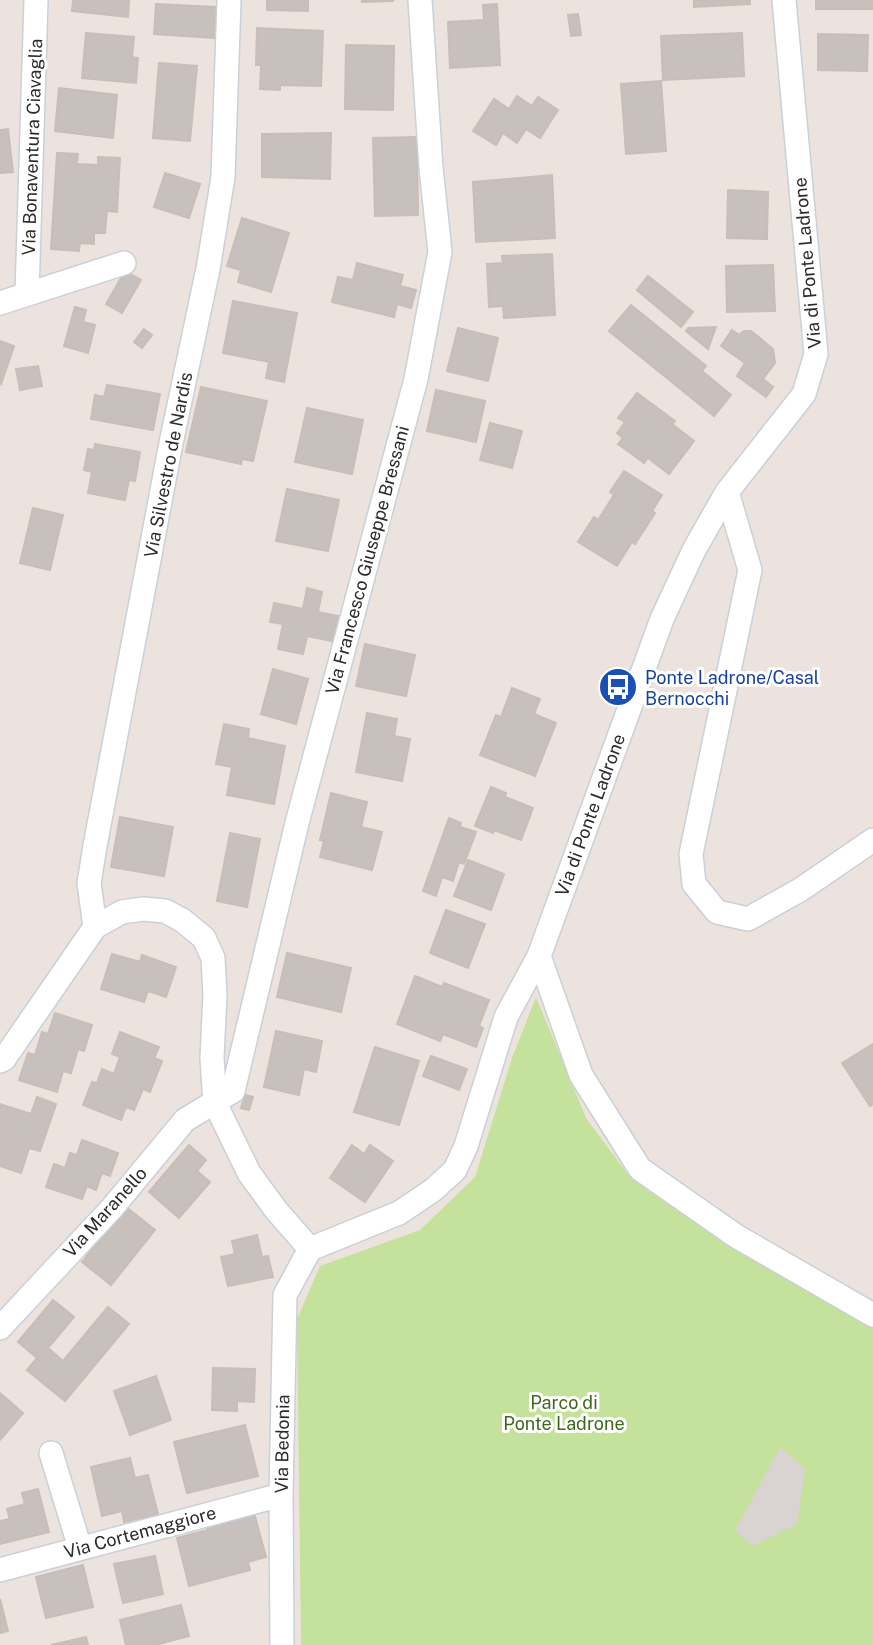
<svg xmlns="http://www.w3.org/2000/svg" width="873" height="1645" viewBox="0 0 873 1645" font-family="'Public Sans',sans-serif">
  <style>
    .green { fill: #c4e29b }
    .plaza { fill: #d9d4d1 }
    .building { fill: #c8c0bd; stroke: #c8beb7; stroke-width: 2 }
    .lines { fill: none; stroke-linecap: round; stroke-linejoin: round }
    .minor-casing { stroke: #c9d0d9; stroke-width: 26 }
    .minor { stroke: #fff; stroke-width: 23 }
    .labels { text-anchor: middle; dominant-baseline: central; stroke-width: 6; stroke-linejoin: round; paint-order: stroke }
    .street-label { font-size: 18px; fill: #2b2b2b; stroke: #fff }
    .transit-label { font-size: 18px; fill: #164399; stroke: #fff; text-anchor: start }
    .park-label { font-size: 18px; fill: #3e681c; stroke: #fff }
  </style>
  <rect width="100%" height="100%" fill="#ede3de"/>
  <!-- green -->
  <polygon class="green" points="536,997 586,1118 629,1176 802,1288 873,1323 873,1645 301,1645 297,1319 320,1266 420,1230 475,1177 512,1058"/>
  <!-- plaza -->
  <polygon class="plaza" points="780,1447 805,1469 797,1524 753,1546 735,1531"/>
  <!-- building -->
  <g class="building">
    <polygon points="73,0 129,0 128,17 72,11"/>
    <polygon points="267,0 308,0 308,11 267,10"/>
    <polygon points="362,0 393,0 393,1 362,2"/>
    <polygon points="694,0 750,0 750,4 694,7"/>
    <rect x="816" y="0" width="57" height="9"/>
    <polygon points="156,4 216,7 214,38 154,34"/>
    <polygon points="497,4 500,65 450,68 448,22 484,20 483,5"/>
    <polygon points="578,14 581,35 571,36 568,15"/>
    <polygon points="257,28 323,31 321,86 280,85 280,90 260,89 261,65 256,65"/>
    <polygon points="86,33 134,37 132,57 138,58 136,83 82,78"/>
    <polygon points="742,33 744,76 663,80 661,36"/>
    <polygon points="818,34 868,35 867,71 818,70"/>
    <polygon points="346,45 394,46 393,110 345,109"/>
    <polygon points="159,63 197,66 190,141 153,138"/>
    <polygon points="661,81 666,151 626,154 621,84"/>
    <polygon points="59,88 117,95 113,138 55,131"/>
    <polygon points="517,96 532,106 538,97 558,110 540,138 526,129 517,143 503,133 496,145 473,131 494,99 509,109"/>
    <polygon points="8,129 13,172 0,173 0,130"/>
    <polygon points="331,133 330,179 262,177 262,134"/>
    <polygon points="417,137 418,215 375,216 373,138"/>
    <polygon points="57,153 78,154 77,164 98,165 98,157 120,158 117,212 107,211 105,233 94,233 94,244 80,243 79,251 51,249"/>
    <polygon points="165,173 200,184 189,218 154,207"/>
    <polygon points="552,175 555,238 476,242 473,182"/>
    <polygon points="728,190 768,192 767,239 727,238"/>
    <polygon points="242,218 289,233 271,292 238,282 241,270 227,266"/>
    <polygon points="552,254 555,315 504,318 503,306 489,307 487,264 503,263 502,256"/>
    <polygon points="357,263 403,275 400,286 416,290 411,308 397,304 394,317 332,302 338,277 353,280"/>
    <polygon points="773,265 775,311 727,312 726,266"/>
    <polygon points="125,271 141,280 122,313 106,304"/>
    <polygon points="648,276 693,312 681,327 637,290"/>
    <polygon points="233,301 297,313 284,382 266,378 269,362 223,353"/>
    <polygon points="631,305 706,366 702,371 731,395 714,416 609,331"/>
    <polygon points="75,307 86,310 83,322 95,325 88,353 64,346"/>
    <polygon points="716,327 708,349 686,331 688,328"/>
    <polygon points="458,328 498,338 488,381 447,371"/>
    <polygon points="144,329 152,335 142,348 134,342"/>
    <polygon points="732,330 739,335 744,331 751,331 773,349 775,363 763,379 773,387 766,397 737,376 745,363 721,346"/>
    <polygon points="0,341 14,346 1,384 0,383"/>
    <polygon points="38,366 42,386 20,390 16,369"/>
    <polygon points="107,385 160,394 153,430 91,419 95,395 104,397"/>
    <polygon points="201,387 267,401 253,461 242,459 241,464 186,452"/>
    <polygon points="436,390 485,401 476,442 427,431"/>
    <polygon points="637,393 675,421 672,424 694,441 669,474 648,458 644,463 618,444 623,438 617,433 625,422 618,418"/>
    <polygon points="307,408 363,420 352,474 295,462"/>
    <polygon points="490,423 522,431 512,468 480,460"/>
    <polygon points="95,444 140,452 135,481 129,480 125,500 88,493 92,472 84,470 88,449 94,450"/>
    <polygon points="624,471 662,495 652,511 655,513 635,544 632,542 617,566 578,542 594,517 598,520 614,495 610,492"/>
    <polygon points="287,489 339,500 328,551 276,541"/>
    <polygon points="33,508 63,515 50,570 20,563"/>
    <polygon points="307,588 322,592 318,612 338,616 332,641 307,636 303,654 278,649 283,624 270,622 274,603 303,609"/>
    <polygon points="365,644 415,655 406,696 356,686"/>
    <polygon points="273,669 308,679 296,724 261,714"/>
    <polygon points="512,688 540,699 534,714 556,723 535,776 480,755 496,715 501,717"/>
    <polygon points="367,713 397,719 394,736 410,739 402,781 356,772"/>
    <polygon points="224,724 249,729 248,738 285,746 274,804 227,795 232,767 216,764"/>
    <polygon points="491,787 506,793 505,797 533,808 521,840 494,830 493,833 475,826"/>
    <polygon points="331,793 367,802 361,827 382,832 372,870 320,857 324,841 320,840"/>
    <polygon points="120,817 173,827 164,876 111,867"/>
    <polygon points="449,818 461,823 460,827 476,832 464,864 459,862 453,881 442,877 436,896 423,891"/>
    <polygon points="230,833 260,839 247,907 217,901"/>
    <polygon points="468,860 504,874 491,910 454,896"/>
    <polygon points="446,910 485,924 468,968 430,953"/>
    <polygon points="287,953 351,968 341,1012 277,997"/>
    <polygon points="112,954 140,962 142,955 176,967 166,997 148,991 144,1002 101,989"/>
    <polygon points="415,976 442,987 444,983 489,1000 479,1026 483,1028 476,1047 443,1034 440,1041 397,1024"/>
    <polygon points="55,1013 92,1025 84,1051 78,1049 71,1073 63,1071 57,1092 19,1080 28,1053 35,1055 42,1032 48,1034"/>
    <polygon points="276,1031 322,1041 316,1072 304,1069 299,1095 264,1087"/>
    <polygon points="120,1032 159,1047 154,1058 162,1061 150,1092 143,1089 134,1110 126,1107 121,1120 83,1105 92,1082 97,1083 102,1069 114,1074 120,1057 112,1054"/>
    <polygon points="873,1044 873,1104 870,1106 842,1063"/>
    <polygon points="375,1047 419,1061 399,1125 354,1112"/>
    <polygon points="431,1056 467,1069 459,1090 423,1076"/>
    <polygon points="245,1095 253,1097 249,1110 241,1108"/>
    <polygon points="37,1097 56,1104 40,1151 29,1148 21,1173 0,1166 0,1104 31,1114"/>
    <polygon points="82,1140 118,1153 110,1176 102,1173 96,1190 87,1186 82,1199 46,1187 54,1164 65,1168 70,1153 77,1155"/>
    <polygon points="189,1145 206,1160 197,1171 210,1182 179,1218 149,1192"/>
    <polygon points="352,1145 364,1154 370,1145 393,1161 365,1202 330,1178"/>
    <polygon points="126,1207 155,1230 111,1285 82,1262"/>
    <polygon points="257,1235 262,1257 268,1256 273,1277 228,1286 221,1257 235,1254 232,1241"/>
    <polygon points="53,1300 74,1317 48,1348 63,1361 108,1307 129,1324 65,1401 27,1370 37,1358 18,1342"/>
    <polygon points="213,1368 255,1369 254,1402 237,1401 237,1411 212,1410"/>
    <polygon points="156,1376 171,1420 130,1435 114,1391"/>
    <polygon points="0,1393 23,1413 0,1440"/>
    <polygon points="245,1425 258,1476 187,1493 174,1442"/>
    <polygon points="130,1458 135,1478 148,1475 158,1514 124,1522 122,1511 102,1516 91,1467"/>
    <polygon points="38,1489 49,1532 0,1544 0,1521 10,1519 7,1509 25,1504 22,1493"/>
    <polygon points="253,1509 266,1557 248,1562 250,1570 189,1586 177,1538 208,1530 205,1521"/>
    <polygon points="155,1556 163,1594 123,1603 114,1564"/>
    <polygon points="83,1565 93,1607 46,1618 36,1577"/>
    <polygon points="0,1599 8,1631 0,1633"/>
    <polygon points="181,1605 189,1636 155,1645 126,1645 120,1620"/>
    <polygon points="86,1637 88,1645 51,1645"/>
  </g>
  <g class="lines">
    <defs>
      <g id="minor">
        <polyline points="784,0 816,354 804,394 727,492 694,550 662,619 539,956 581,1075 640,1169 736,1236 873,1315"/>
        <polyline points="27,294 36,0"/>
        <polyline points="0,303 124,263"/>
        <polyline points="727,492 750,570 691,854 694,884 717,912 748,919 800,890 873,840"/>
        <polyline points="95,927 89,883 95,846 171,443 208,269 223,177 229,0"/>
        <polyline points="0,1061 4,1059 95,927 122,912 143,909 165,911 182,920 204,938 213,958 215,994 212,1058 215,1103 249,1173 276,1210 310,1249 399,1213 433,1190 455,1170 466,1146 506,1017 539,956"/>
        <polyline points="0,1328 112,1208 185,1120 233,1091 297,823 416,379 440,252 431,168 420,0"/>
        <polyline points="51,1453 80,1548"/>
        <polyline points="0,1570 281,1495"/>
        <polyline points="282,1645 281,1495 285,1295 310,1249"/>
      </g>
    </defs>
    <!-- minor casing -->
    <use href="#minor" class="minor-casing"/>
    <!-- minor -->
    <use href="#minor" class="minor"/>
  </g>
  <!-- icons -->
  <defs>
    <symbol id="bus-disc" viewBox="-11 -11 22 22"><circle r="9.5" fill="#1a4fb4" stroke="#fff"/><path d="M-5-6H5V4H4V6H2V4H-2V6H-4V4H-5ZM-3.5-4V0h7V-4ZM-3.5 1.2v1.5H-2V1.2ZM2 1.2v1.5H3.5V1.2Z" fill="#fff"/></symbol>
  </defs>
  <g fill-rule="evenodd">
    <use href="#bus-disc" x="596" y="665" width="44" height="44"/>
  </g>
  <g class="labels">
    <!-- street labels -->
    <g class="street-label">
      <text transform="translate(32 147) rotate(-88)">Via Bonaventura Ciavaglia</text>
      <text transform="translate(807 263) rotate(-95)">Via di Ponte Ladrone</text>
      <text transform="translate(168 465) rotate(-79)">Via Silvestro de Nardis</text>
      <text transform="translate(367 560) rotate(-75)">Via Francesco Giuseppe Bressani</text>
      <text transform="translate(590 815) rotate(-70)">Via di Ponte Ladrone</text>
      <text transform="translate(105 1212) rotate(-48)">Via Maranello</text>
      <text transform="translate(282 1444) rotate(-89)">Via Bedonia</text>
      <text transform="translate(140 1532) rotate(-15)">Via Cortemaggiore</text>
    </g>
    <!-- transit labels -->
    <g class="transit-label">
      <text x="645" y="677">Ponte Ladrone/Casal<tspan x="645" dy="21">Bernocchi</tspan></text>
    </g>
    <!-- park labels -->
    <g class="park-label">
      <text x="564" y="1402">Parco di<tspan x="564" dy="21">Ponte Ladrone</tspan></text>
    </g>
  </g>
</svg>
